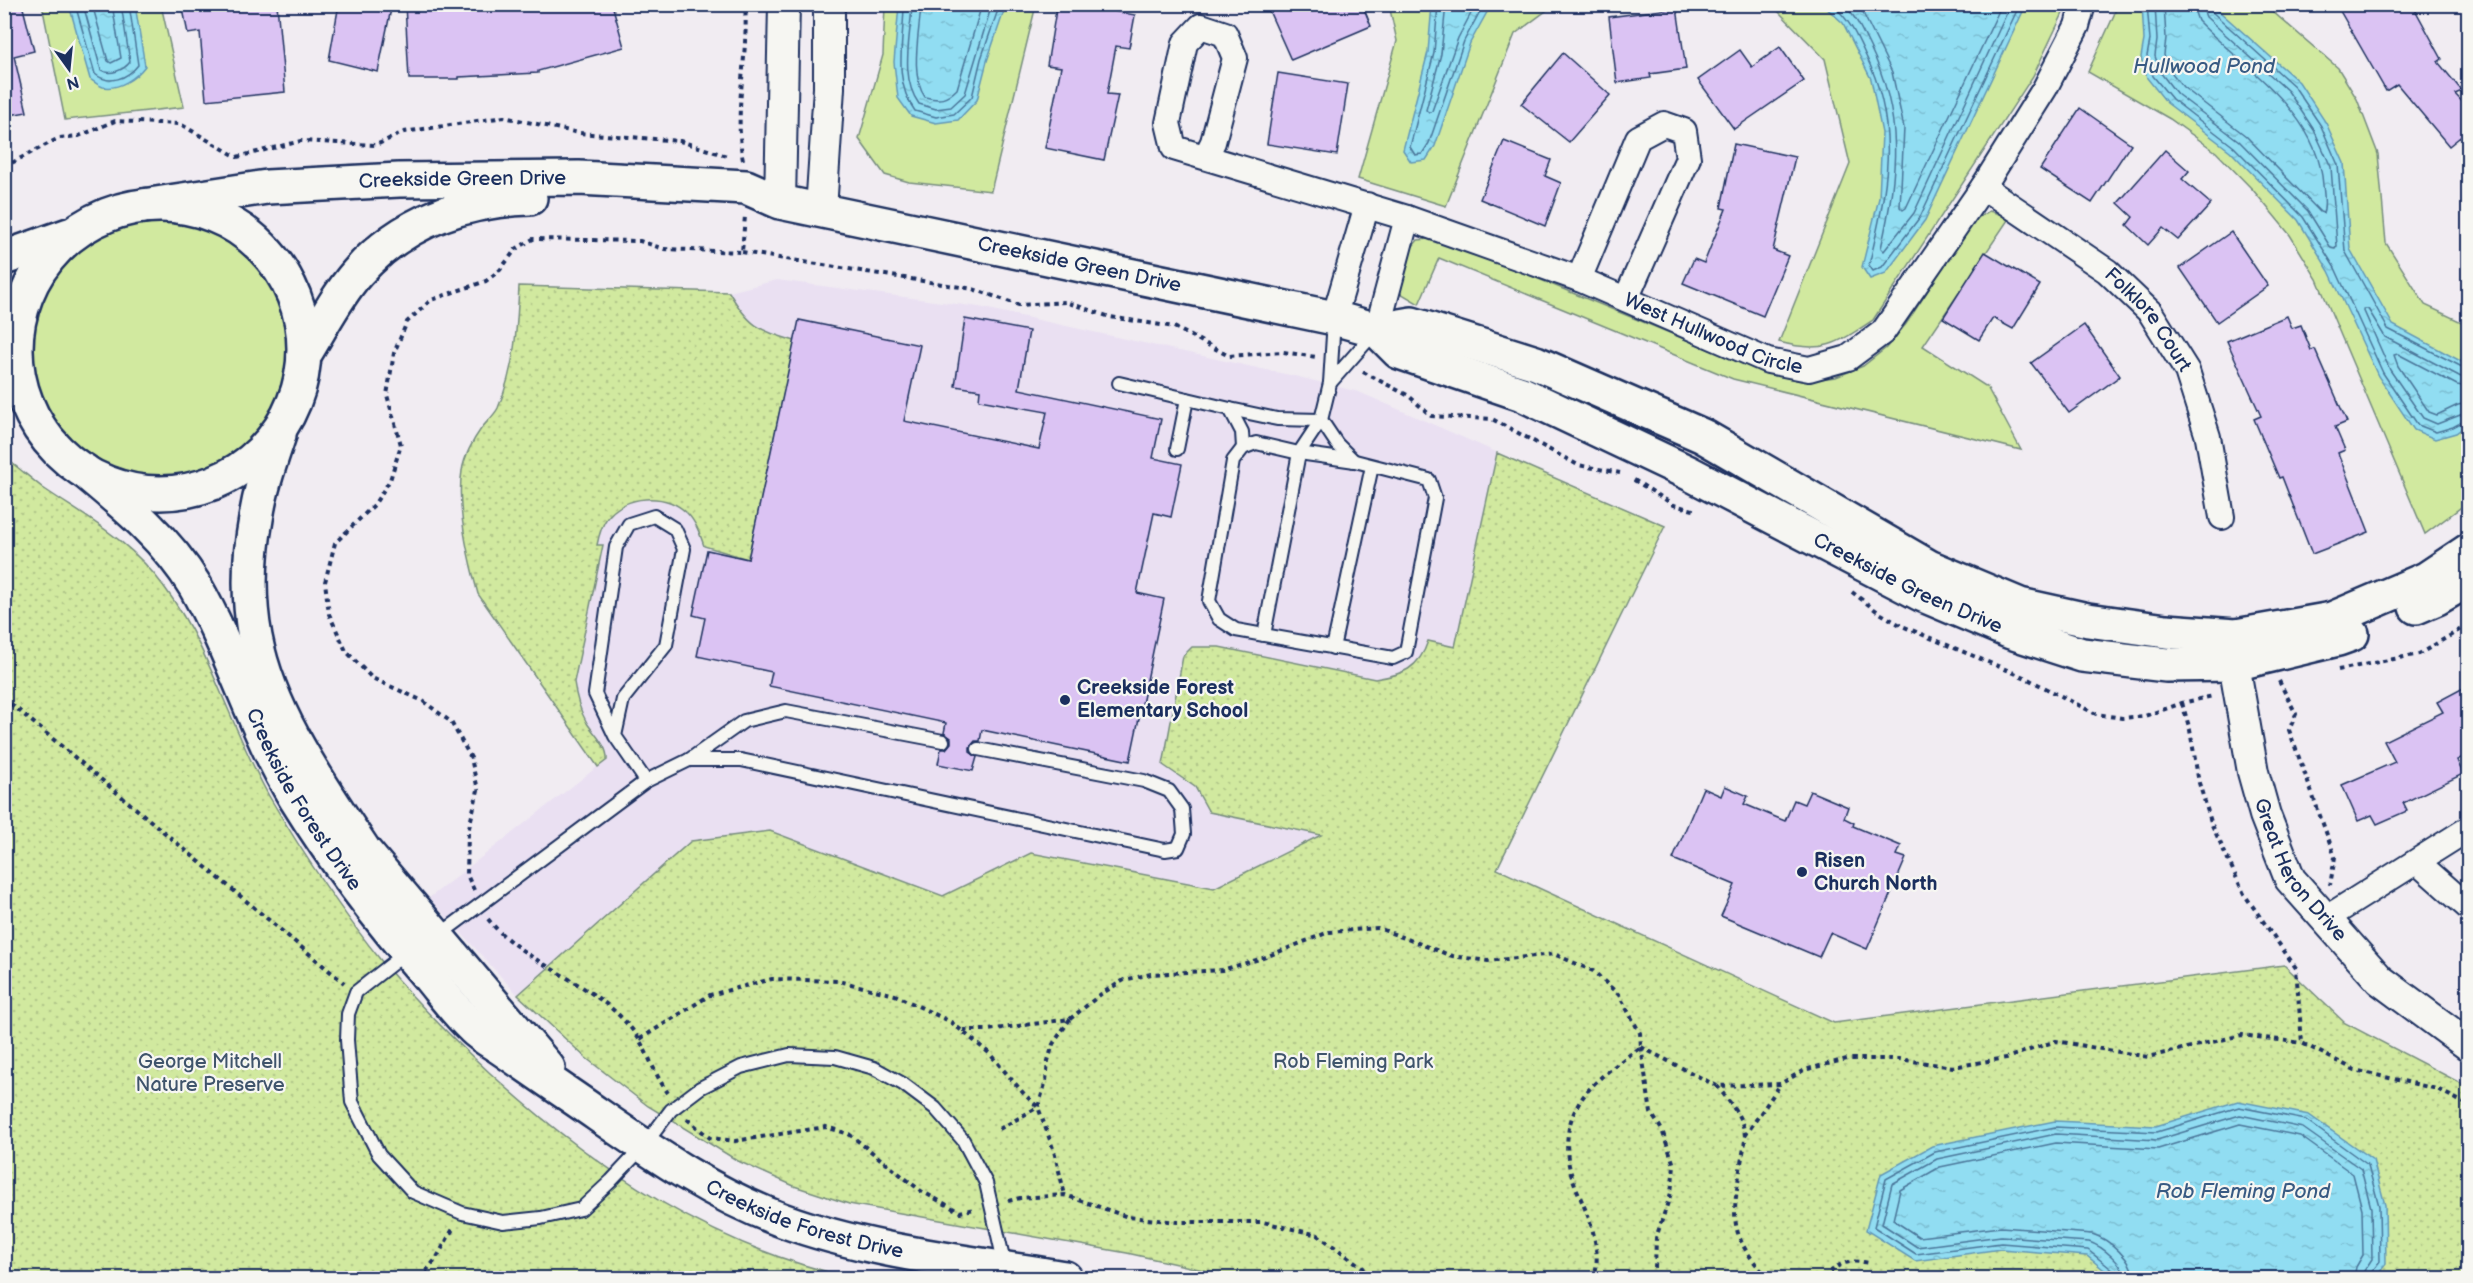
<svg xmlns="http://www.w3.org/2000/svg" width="2473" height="1283" viewBox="0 0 2473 1283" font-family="'Balsamiq Sans',sans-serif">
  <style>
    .built { fill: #eae0f2 }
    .grass { fill: #d1e99f; stroke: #768c7e; stroke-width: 1.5 }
    .park { fill: url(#park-dots); stroke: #768c7e; stroke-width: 1.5 }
    .water { fill: url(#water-ripples); stroke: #6297b7; stroke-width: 1.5 }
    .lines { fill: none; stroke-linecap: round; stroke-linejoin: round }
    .shore { stroke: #4a7599; stroke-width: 1.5 }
    .building { fill: #dbc3f3; stroke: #1b2f5e; stroke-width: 1.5 }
    .service-casing { stroke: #1b2f5e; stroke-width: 16 }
    .minor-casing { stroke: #1b2f5e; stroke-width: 28 }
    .tertiary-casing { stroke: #1b2f5e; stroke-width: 34 }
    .secondary-casing { stroke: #1b2f5e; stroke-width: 38 }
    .path { stroke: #1b2f5e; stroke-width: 4; stroke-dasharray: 4.5 4.5; stroke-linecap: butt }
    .service { stroke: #f6f6f2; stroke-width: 12 }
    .minor { stroke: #f6f6f2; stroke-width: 24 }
    .tertiary { stroke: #f6f6f2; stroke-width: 30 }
    .secondary { stroke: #f6f6f2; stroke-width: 33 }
    .poi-dot { fill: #1b2f5e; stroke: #f6f6f2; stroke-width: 2 }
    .labels { text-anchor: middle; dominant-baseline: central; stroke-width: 4.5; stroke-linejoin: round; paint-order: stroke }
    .street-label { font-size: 20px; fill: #1b2f5e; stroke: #f6f6f2 }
    .poi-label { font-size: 20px; font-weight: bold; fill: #1b2f5e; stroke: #f6f6f2; text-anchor: start }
    .park-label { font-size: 20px; fill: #3f546b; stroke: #f6f6f2 }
    .water-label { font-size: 21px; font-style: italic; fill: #385a83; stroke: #f6f6f2 }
  </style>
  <defs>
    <pattern id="park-dots" width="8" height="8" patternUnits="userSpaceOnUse" patternTransform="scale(1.5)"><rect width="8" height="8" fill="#d1e99f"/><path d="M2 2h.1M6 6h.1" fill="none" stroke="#b3c88b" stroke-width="1.8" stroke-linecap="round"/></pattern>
    <pattern id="water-ripples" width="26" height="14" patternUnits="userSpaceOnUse" patternTransform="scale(1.5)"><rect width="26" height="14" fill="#91ddf2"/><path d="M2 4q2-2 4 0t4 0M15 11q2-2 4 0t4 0" fill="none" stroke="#7cbed2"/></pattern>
  </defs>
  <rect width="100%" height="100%" fill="#f1ecf2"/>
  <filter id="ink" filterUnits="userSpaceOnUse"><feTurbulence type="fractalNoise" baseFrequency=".0167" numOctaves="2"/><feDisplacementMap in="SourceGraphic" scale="12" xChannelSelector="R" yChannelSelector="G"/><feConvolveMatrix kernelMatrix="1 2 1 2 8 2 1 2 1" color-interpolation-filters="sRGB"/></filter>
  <g filter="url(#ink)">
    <!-- built -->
    <polygon class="built" points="777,280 979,307 1299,377 1359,392 1665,526 1322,834 1214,888 1031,853 943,896 770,831 691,841 518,995 429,898 597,767 478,594 470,564 460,493 462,470 480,429 497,411 509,376 516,349 519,286 729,292"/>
    <!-- grass -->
    <g class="grass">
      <polygon points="2117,4 2265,5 2338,68 2357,99 2378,154 2386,243 2425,305 2468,325 2468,502 2425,534 2317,279 2290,235 2253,190 2216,152 2170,119 2088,72 2114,15"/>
      <polygon points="42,5 161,5 184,107 65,120"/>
      <polygon points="885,5 1036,5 991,191 909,182 885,175 859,139 883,55"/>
      <polygon points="1389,5 1554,5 1515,34 1446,206 1358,179 1397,41"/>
      <path d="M 1772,5 L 2067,5 L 2033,76 L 1873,320 C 1837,344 1823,354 1779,342 L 1850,164 L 1825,59 Z"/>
      <polygon points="1989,211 2010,217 1923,346 1987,387 2021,450 1733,379 1439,258 1419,304 1397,291 1408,252 1418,240 1439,238 1767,373 1802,381 1836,377 1863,366 1886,348 1906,324 1974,220"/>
      <circle cx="160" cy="347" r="133"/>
    </g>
    <!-- park -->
    <g class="park">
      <path d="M 519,286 L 729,292 C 749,326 758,330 795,341 L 748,559 L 704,546 C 700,534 696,522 687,513 C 665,492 625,495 607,518 C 601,526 599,535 597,545 L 603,545 L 574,682 C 576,697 579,709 587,723 C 594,734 608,746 607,760 L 598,767 L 478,594 C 469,561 456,505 462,471 C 464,457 473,440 481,429 C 486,422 494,416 498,408 C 515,368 517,328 519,286 Z"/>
      <path d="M 1497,453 L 1665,526 L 1497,869 L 1834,1023 L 2284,965 L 2345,1023 L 2468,1087 L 2468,1278 L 1239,1278 L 1127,1253 L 849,1204 L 794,1186 L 738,1161 L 648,1106 L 586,1058 L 518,995 L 691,841 L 770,831 L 943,896 L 1031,853 L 1214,888 L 1321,835 L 1209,812 L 1195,787 L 1163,765 L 1183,656 L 1192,647 L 1219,647 L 1375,679 C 1402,675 1419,669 1428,641 L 1455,647 Z"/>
      <path d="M 4,457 C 18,467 30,478 43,488 C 90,520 130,540 165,588 C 211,650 231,729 269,796 C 303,854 341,911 383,963 C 416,1002 452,1038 490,1073 C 594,1168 713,1248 853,1278 L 5,1278 Z"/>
    </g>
    <!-- water -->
    <g class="water">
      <polygon points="2142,4 2212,5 2299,82 2326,123 2344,163 2350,249 2393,325 2468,365 2468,424 2456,433 2435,439 2414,430 2378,376 2329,271 2298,220 2230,151 2167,103 2147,78 2141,57 2144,40"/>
      <path d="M 69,5 L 135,5 L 145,66 C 136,78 119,90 103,87 C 99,86 93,81 90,79 Z"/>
      <polygon points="899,5 1006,5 987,61 977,100 958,120 936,123 911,116 898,98 894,62"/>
      <polygon points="1432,5 1491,5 1470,43 1435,146 1426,160 1411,162 1403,150 1428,52"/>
      <polygon points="1823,5 2026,5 1925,220 1886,273 1870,279 1862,267 1879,198 1882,133 1871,79 1843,23"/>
      <polygon points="2238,1101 2309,1115 2373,1160 2385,1205 2386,1264 2375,1278 2114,1278 2087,1256 2001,1249 1915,1261 1866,1230 1881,1174 1932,1146 2055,1121 2156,1126"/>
    </g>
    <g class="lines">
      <!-- shore -->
      <g class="shore">
        <path d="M 75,4 L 95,74 C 109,86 128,78 138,65 L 129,4"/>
        <path d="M 83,4 L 101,70 C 110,76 124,70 130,62 L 121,4"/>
        <polyline points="92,4 108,61 111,63 121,58 112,4"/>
        <path d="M 904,4 C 904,41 892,80 915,111 L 936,117 L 954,114 L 972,97 L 981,59 L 1000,4"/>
        <path d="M 912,4 C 911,36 899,77 919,104 L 936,109 L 951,107 L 965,94 L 992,4"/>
        <path d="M 921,4 C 920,30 909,75 925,97 C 940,101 946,100 957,89 L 982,4"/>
        <polyline points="1438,4 1434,53 1410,147 1415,155 1422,154 1429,143 1464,41 1484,4"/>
        <polyline points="1446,4 1441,54 1426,110 1429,113 1432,111 1458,38 1476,4"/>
        <path d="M 1832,4 C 1850,21 1855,32 1865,54 C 1901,126 1887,190 1869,265 L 1873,271 L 1882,267 L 1920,217 L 2020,4"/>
        <path d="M 1843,4 C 1856,16 1862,31 1870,47 C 1904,116 1898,175 1881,248 L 1884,251 L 1914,213 L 2011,4"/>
        <polyline points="1856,4 1863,13 1892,72 1904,128 1900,207 1903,210 1906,208 2002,4"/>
        <polyline points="2147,4 2150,40 2147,56 2153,76 2172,99 2234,147 2303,217 2335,268 2383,373 2418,425 2436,432 2453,427 2468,419"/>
        <polyline points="2155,4 2157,40 2155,56 2160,72 2177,94 2239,141 2308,211 2331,248 2335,249 2337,246 2331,167 2314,130 2288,91 2206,17 2201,4"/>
        <path d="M 2164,4 L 2166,38 L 2164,55 L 2168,68 L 2183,87 L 2246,136 L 2320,212 L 2323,213 C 2326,205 2324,194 2323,185 C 2318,112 2245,69 2198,21 L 2192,4"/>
        <polyline points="2209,4 2211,11 2294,86 2321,126 2338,165 2345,251 2388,329 2468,370"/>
        <polyline points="2468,378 2461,377 2385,337 2368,309 2363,309 2390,370 2423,418 2437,424 2468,412"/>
        <polyline points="2468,387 2457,385 2398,354 2394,355 2398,366 2429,412 2437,415 2458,405 2468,403"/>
        <polyline points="2117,1278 2115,1272 2088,1250 2001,1243 1916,1254 1874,1227 1886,1179 1935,1152 2055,1127 2157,1132 2239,1107 2306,1120 2368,1165 2379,1206 2380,1261 2371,1273 2370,1278"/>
        <path d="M 2125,1278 C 2124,1264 2102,1246 2089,1242 L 2001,1236 L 1917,1247 L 1882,1224 L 1892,1184 L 1937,1159 L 2056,1134 L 2157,1140 L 2240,1115 L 2303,1128 L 2361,1169 L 2371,1208 L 2372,1259 L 2364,1271 L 2363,1278"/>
        <path d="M 2134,1278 C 2133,1260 2109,1239 2092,1234 L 2001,1227 L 1919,1237 L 1893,1220 L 1900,1190 L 1940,1167 L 2056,1143 L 2158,1149 L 2240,1124 L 2300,1136 L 2353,1174 L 2362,1209 L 2363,1255 L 2356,1267 L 2354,1278"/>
      </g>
    </g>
    <!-- building -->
    <g class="building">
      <polygon points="4,4 22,4 34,51 14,56 27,112 4,116"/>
      <polygon points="182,4 277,4 285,92 206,100 200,32 188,34"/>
      <polygon points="339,4 392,4 378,72 329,60"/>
      <polygon points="405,4 612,4 624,47 538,71 538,73 459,77 459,79 409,79"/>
      <polygon points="1057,4 1075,4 1135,15 1129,48 1116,46 1107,94 1118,95 1104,160 1045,148 1061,67 1047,65"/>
      <polygon points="1266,4 1362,4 1371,26 1291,60"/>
      <polygon points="2336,4 2412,4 2442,59 2438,62 2462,91 2455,94 2469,109 2469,130 2449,146 2397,84 2386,91"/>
      <polygon points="1677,8 1686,69 1650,74 1651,78 1617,83 1609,17"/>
      <polygon points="1780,47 1804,81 1734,129 1698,80 1740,50 1752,67"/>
      <polygon points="1563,53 1610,95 1569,142 1521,104"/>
      <polygon points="1278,73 1348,84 1337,155 1267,144"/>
      <polygon points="2080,108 2131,144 2092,203 2040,169"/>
      <polygon points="1504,141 1551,160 1545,176 1561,183 1545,226 1480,199"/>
      <polygon points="1734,144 1795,157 1773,250 1788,256 1763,316 1683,283 1694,259 1704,263 1726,209 1721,208"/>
      <polygon points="2165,150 2189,171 2182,179 2211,204 2178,240 2163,228 2148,245 2127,225 2133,217 2118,203"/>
      <polygon points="2231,232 2268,286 2217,322 2180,268"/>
      <polygon points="1985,252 2040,285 2013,329 1993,318 1979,340 1943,318"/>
      <polygon points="2287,316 2292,328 2301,325 2311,350 2315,349 2347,422 2335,427 2345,450 2338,453 2369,532 2312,554 2282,477 2279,478 2254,419 2261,416 2227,341"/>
      <polygon points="965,319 1029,331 1019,389 1161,419 1153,458 1182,464 1171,517 1154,513 1137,593 1164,599 1130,761 982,730 980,741 975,741 970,747 970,752 977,757 973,771 938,764 941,749 946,749 951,743 951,738 944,733 946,723 769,686 772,672 697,656 705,618 693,615 707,550 748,559 799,320 920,345 904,421 1039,449 1047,412 979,400 980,390 955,386"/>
      <polygon points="2084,325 2120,376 2069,413 2031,363"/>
      <polygon points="2469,685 2469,754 2457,760 2463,774 2403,803 2407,811 2377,824 2372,815 2358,821 2342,785 2395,762 2384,741 2443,712 2437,702"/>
      <polygon points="1725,786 1748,796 1744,804 1785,821 1794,800 1804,804 1810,791 1848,807 1844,818 1854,823 1853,826 1901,846 1897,855 1906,858 1867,949 1830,933 1819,957 1721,916 1735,885 1673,859 1703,788 1721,796"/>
    </g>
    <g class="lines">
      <defs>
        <g id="service">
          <polyline points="1119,383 1230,409 1242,432 1243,448"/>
          <polyline points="1330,383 1375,332"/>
          <polyline points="1230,409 1277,419 1321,420 1337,444 1354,461"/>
          <polygon points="1256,443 1299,453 1355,461 1429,480 1435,498 1406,652 1393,658 1236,630 1219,619 1209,601 1233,461 1243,448"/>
          <polyline points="1177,449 1187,399"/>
          <polyline points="1264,635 1299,453 1321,420 1330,383 1334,319"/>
          <polyline points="1333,648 1372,466"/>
          <polyline points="615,736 623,699 666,645 684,549 675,529 654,516 629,524 616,547 595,694 615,736 646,781"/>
          <polyline points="689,760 744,721 786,711 943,741"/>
          <polyline points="438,936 646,781 689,760 741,760 1165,850 1178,848 1184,834 1182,809 1169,791 1144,781 978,749"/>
          <polyline points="407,952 356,992 348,1014 347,1040 352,1102 379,1155 413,1192 462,1213 503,1222 541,1218 581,1209 611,1181 643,1147 671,1110 700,1088 741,1067 789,1055 835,1057 874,1068 903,1084 935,1108 963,1140 986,1183 1005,1266"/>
        </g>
        <g id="minor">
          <path id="s1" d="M 1206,156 L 1213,142 L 1235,58 L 1225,34 L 1201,26 L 1185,43 L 1168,123 L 1174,148 L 1407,218 L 1579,279 L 1768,361 L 1809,369 L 1848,358 L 1883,332 L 1983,187 L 2045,88 L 2077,26 L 2083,4"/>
          <path id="s2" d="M 1983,187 L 2107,271 L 2150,312 L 2187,371 L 2208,437 L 2222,517"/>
          <polyline points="1579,279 1638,138 1664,124 1684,131 1688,158 1626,299"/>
          <polyline points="1334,318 1367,205"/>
          <polyline points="1377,330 1407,218"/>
          <polyline points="2417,862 2468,907"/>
          <polyline points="2325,919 2468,829"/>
        </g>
        <g id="tertiary">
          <polyline points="780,202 784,4"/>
          <polyline points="821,210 829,88 829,4"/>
          <path id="s3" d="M 2235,640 L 2234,664 L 2253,772 L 2265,815 L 2290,879 L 2380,980 L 2468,1045"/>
        </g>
        <g id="secondary">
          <circle cx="160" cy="349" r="144"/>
          <path id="s4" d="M 143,206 L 267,187 L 399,180 L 579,178 L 746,187 L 780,202 L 1334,318 L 1377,330 L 1412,324 L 1536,363 L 1703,436 L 1929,567 L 2020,605 L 2088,620 L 2166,631 L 2236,636 L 2332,619 L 2426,579 L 2468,551"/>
          <polyline points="4,258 69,235"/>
          <path id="s5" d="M 1377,330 L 1399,352 L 1522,394 L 1689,473 L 1921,594 L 2011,632 L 2082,655 L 2166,665 L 2234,664 L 2338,639 L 2352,634"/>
          <path d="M 304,355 C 321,328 336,297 357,273 C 402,222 464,200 530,198"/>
          <path d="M 279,435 C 270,462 260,490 256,519 C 249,557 248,599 255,637 C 270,715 322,787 365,852 L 548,1068"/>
          <path id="s6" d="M 83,470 C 124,504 167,539 195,586 C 234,654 255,732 296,799 C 335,862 381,922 429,977 C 443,994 457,1013 473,1028 C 481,1036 492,1042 501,1048 C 521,1062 542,1076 562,1090 C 633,1138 700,1190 782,1220 C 872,1253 971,1262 1065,1278"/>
          <polyline points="2416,607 2437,598 2468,580"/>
        </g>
      </defs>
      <!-- service casing -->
      <use href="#service" class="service-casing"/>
      <!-- minor casing -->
      <use href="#minor" class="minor-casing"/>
      <!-- tertiary casing -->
      <use href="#tertiary" class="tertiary-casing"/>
      <!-- secondary casing -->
      <use href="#secondary" class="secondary-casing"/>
      <!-- path -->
      <g class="path">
        <path d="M 743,160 C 733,108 749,57 745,4"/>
        <polyline points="4,167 59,138 79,136 115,121 180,124 237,157 301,141 376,145 404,132 504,117 579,133 680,141 730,157"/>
        <polyline points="742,252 973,289 1019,305 1066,302 1110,317 1174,327 1229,356 1283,352 1316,357"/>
        <polyline points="1363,372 1409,396 1431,416 1492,419 1578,465 1620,473"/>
        <polyline points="1634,480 1674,505 1697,511"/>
        <polyline points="1852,592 1878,612 1902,626 2026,678 2096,714 2122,718 2145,716 2182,703 2213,696"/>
        <polyline points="2338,670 2419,654 2468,625"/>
        <polyline points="2279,681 2296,714 2289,730 2335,857 2330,885"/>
        <polyline points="4,698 344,983"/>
        <polyline points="2182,703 2190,730 2199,783 2212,825 2244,894 2296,968 2302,1043 2355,1070 2437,1089 2468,1105"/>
        <polyline points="474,890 467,875 468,832 478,790 471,758 451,722 423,701 372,678 346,651 329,614 325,582 335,543 374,505 390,480 401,445 387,395 394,353 407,322 431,300 486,281 500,270 516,249 533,239 640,241 664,249 742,252 745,216"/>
        <path d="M 488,919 C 517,956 565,972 602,1001 C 615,1010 632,1027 640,1041 C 650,1058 656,1077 668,1093"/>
        <path d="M 1070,1019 L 1101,994 L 1124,980 L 1151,974 L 1222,970 L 1263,958 L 1329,932 L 1378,928 L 1452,956 L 1488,961 L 1554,954 L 1593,971 L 1619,995 L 1640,1033 L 1641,1047 C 1600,1076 1561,1102 1568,1159 C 1570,1177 1581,1198 1588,1216 C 1595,1235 1600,1258 1594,1278"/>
        <polyline points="963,1030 988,1030 1070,1019 1053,1044 1048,1061 1046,1081 1038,1107 996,1131"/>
        <polyline points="640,1039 710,995 772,979 839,981 895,995 951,1022 989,1053 1025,1095 1038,1107 1054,1151 1065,1195"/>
        <polyline points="1641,1047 1717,1086 1780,1084 1804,1070 1847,1059 1899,1059 1953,1067 2006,1058 2056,1041 2148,1057 2242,1035 2302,1043"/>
        <polyline points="1641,1047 1651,1113 1662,1130 1674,1165 1671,1193 1656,1238 1655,1268 1659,1278"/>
        <path d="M 1717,1086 C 1728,1100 1745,1119 1745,1138 C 1745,1148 1741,1159 1740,1170 C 1731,1222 1731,1238 1768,1278"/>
        <polyline points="687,1119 710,1138 735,1141 826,1127 849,1134 921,1191 960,1212 974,1209"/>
        <polyline points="1745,1136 1780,1085"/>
        <polyline points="1008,1201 1020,1198 1065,1195 1128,1217 1178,1222 1263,1222 1318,1235 1377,1278"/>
        <polyline points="420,1278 436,1259 454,1227"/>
        <path d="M 1823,1278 C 1840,1263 1846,1259 1869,1263"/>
      </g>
      <!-- service -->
      <use href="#service" class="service"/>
      <!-- minor -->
      <use href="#minor" class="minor"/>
      <!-- tertiary -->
      <use href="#tertiary" class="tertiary"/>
      <!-- secondary -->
      <use href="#secondary" class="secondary"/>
    </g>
  </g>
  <!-- markers -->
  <g class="poi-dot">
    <circle cx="1065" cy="700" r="6"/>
    <circle cx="1802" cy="872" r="6"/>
  </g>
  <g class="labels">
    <!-- street labels -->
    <g class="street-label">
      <text stroke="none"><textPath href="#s4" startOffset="321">Creekside Green Drive</textPath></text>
      <text stroke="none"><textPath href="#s4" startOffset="948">Creekside Green Drive</textPath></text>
      <text stroke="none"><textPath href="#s2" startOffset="214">Folklore Court</textPath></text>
      <text stroke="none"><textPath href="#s1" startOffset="856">West Hullwood Circle</textPath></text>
      <text stroke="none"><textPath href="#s5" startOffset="591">Creekside Green Drive</textPath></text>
      <text stroke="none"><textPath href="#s6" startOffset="402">Creekside Forest Drive</textPath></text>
      <text stroke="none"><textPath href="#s3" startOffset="244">Great Heron Drive</textPath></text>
      <text stroke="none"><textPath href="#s6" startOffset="1074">Creekside Forest Drive</textPath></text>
    </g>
    <!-- poi labels -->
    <g class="poi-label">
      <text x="1077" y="688">Creekside Forest<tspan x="1077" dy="23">Elementary School</tspan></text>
      <text x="1814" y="861">Risen<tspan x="1814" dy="23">Church North</tspan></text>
    </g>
    <!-- park labels -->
    <g class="park-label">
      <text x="210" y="1062">George Mitchell<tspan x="210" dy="23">Nature Preserve</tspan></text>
      <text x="1353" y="1062">Rob Fleming Park</text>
    </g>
    <!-- water labels -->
    <g class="water-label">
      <text x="2204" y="66">Hullwood Pond</text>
      <text x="2243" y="1191">Rob Fleming Pond</text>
    </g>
  </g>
  <!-- margin -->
  <rect width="2473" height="1283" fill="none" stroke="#f6f6f2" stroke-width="24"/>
  <rect x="12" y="12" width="2449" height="1259" fill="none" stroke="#1b2f5e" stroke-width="2" filter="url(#ink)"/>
  <!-- north arrow -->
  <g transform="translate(69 69) rotate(165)" stroke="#f6f6f2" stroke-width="4.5" paint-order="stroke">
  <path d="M0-4.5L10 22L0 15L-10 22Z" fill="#1b2f5e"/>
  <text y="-9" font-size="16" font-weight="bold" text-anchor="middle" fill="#1b2f5e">N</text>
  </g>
</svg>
